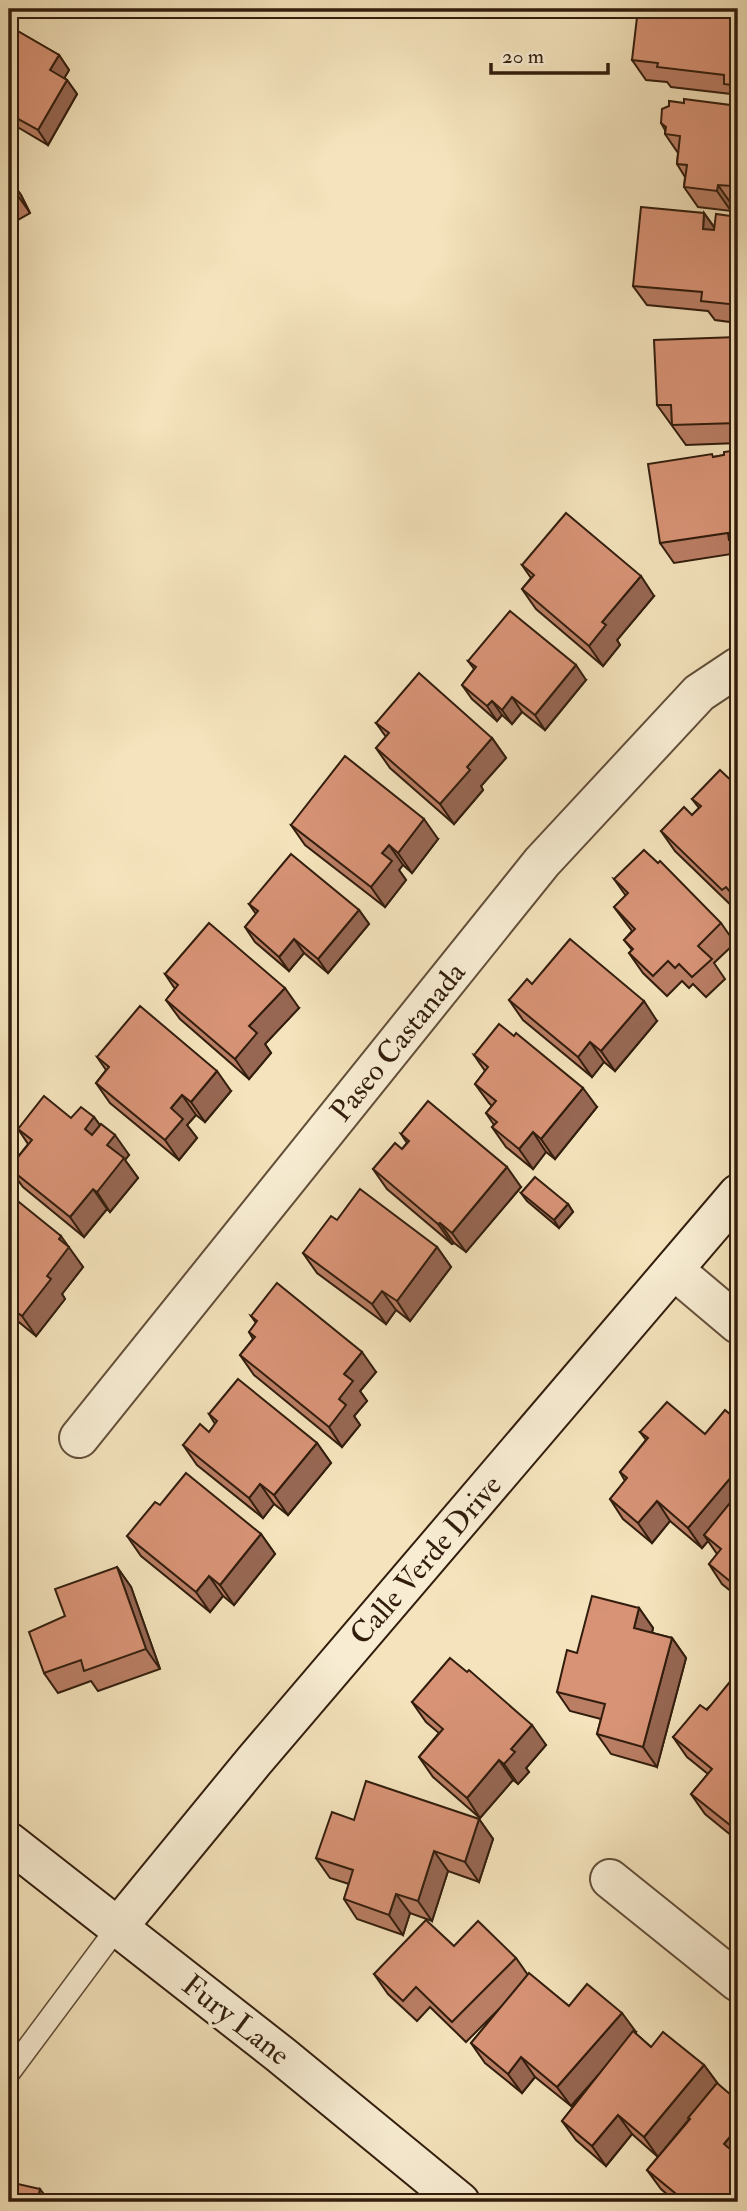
<svg xmlns="http://www.w3.org/2000/svg" width="747" height="2211" viewBox="0 0 747 2211" font-family="'IM FELL Double Pica',serif">
  <style>
    .lines { fill: none; stroke-linecap: round; stroke-linejoin: round }
    .service-casing { stroke: #624e39; stroke-width: 24 }
    .minor-casing { stroke: #624e39; stroke-width: 42 }
    .secondary-casing { stroke: #321d0d; stroke-width: 42 }
    .service { stroke: #f8edd3; stroke-width: 21 }
    .minor { stroke: #f8edd3; stroke-width: 38 }
    .secondary { stroke: #f8edd3; stroke-width: 38 }
    .wall { fill: #ba7e65; stroke: #321d0d; stroke-width: 2 }
    .shaded-wall { fill: #976753; stroke: #321d0d; stroke-width: 2 }
    .building { fill: #d89376; stroke: #321d0d; stroke-width: 2 }
    .labels { text-anchor: middle; dominant-baseline: central; stroke-width: 7; stroke-linejoin: round; paint-order: stroke }
    .street-label { font-size: 30px; fill: #321d0d; stroke: #f8edd3 }
  </style>
  <rect width="100%" height="100%" fill="#f4e3bc"/>
  <filter id="stains"><feTurbulence type="fractalNoise" baseFrequency=".00286" numOctaves="4"/><feColorMatrix values="0 0 0 0 .2 0 0 0 0 .09 0 0 0 0 .02 0 0 0 .5 -.17"/></filter>
  <radialGradient id="worn" r=".72"><stop offset=".6" stop-color="#630" stop-opacity="0"/><stop offset="1" stop-color="#630" stop-opacity=".3"/></radialGradient>
  <g class="lines">
    <defs>
      <polyline id="service" points="9,2073 117,1928"/>
      <g id="minor">
        <polyline points="674,1270 738,1324"/>
        <polyline points="79,1438 542,862 699,693 738,667"/>
        <polyline points="610,1879 738,1982"/>
      </g>
      <g id="secondary">
        <polyline points="9,1842 281,2055 460,2202"/>
        <polyline points="117,1928 254,1761 738,1194"/>
      </g>
    </defs>
    <!-- service casing -->
    <use href="#service" class="service-casing"/>
    <!-- minor casing -->
    <use href="#minor" class="minor-casing"/>
    <!-- secondary casing -->
    <use href="#secondary" class="secondary-casing"/>
    <!-- service -->
    <use href="#service" class="service"/>
    <!-- minor -->
    <use href="#minor" class="minor"/>
    <!-- secondary -->
    <use href="#secondary" class="secondary"/>
  </g>
  <!-- wall -->
  <g class="wall">
    <polygon points="9,9 60,9 11,17 9,16"/>
    <polygon points="738,9 738,104 731,94 671,87 667,82 646,80 632,60"/>
    <polygon points="9,26 59,55 69,70 64,78 67,80 77,94 48,145 9,122"/>
    <polygon points="684,103 738,106 738,205 732,205 731,211 698,207 684,187 685,177 677,164 678,153 665,134 665,130 661,123"/>
    <polygon points="9,178 21,195 30,213 9,225"/>
    <polygon points="704,213 715,228 738,217 738,323 715,320 708,311 647,305 633,286"/>
    <polygon points="737,337 738,339 738,443 686,445 657,405"/>
    <polygon points="738,450 738,553 674,563 660,543 714,457 724,455"/>
    <polygon points="522,565 654,596 617,640 620,645 603,666 536,609 522,589 531,578"/>
    <polygon points="468,661 586,680 545,730 522,712 512,724 502,715 497,721 472,699 462,685 474,669"/>
    <polygon points="376,723 492,738 506,758 481,786 483,790 454,824 390,768 376,748 386,737"/>
    <polygon points="738,787 738,908 736,910 675,851 661,831 692,815 699,808 692,799"/>
    <polygon points="291,825 438,839 412,873 403,865 399,870 406,880 385,907 305,845"/>
    <polygon points="614,879 721,923 735,943 714,963 725,979 706,997 693,984 689,988 682,981 667,996 643,973 629,953 632,950 624,940 632,931 614,907 626,896"/>
    <polygon points="249,904 359,910 369,924 328,973 304,953 289,971 255,942 245,927 256,914"/>
    <polygon points="165,974 299,1008 265,1044 271,1053 249,1079 180,1019 166,1000 175,989"/>
    <polygon points="532,984 657,1021 615,1071 604,1062 592,1077 523,1020 509,1000"/>
    <polygon points="474,1055 597,1107 555,1159 546,1152 533,1169 506,1147 492,1127 494,1125 486,1113 492,1106 489,1103 475,1084 485,1071"/>
    <polygon points="97,1057 231,1091 205,1122 196,1115 187,1125 197,1138 179,1160 110,1103 96,1083 106,1070"/>
    <polygon points="94,1117 100,1125 129,1155 125,1160 138,1178 110,1212 107,1209 84,1237 23,1187 9,1168 28,1144 18,1129 71,1118"/>
    <polygon points="401,1134 521,1187 466,1252 454,1243 452,1244 387,1189 373,1169 402,1149 407,1143"/>
    <polygon points="521,1193 568,1204 573,1212 559,1228 527,1201"/>
    <polygon points="9,1194 67,1246 83,1267 62,1294 65,1299 36,1336 9,1314"/>
    <polygon points="337,1220 437,1247 451,1267 410,1321 396,1310 386,1324 317,1273 303,1253"/>
    <polygon points="251,1316 376,1372 360,1391 367,1401 354,1416 360,1425 342,1447 254,1375 240,1355 253,1339 249,1332 256,1323"/>
    <polygon points="209,1414 317,1443 331,1463 288,1515 274,1504 263,1518 197,1465 183,1445 209,1432 215,1424"/>
    <polygon points="738,1421 738,1597 722,1584 709,1564 717,1554 708,1541 702,1548 670,1521 652,1543 623,1519 610,1499 625,1481 620,1472 646,1440 640,1432 705,1434"/>
    <polygon points="160,1505 261,1534 275,1554 234,1605 223,1596 210,1612 141,1556 127,1536"/>
    <polygon points="117,1567 131,1587 160,1669 98,1691 91,1681 58,1693 44,1673 65,1616"/>
    <polygon points="639,1608 653,1628 652,1633 672,1638 686,1658 657,1767 611,1754 597,1734 601,1719 570,1711 557,1692 577,1653"/>
    <polygon points="467,1672 546,1745 526,1768 529,1772 518,1784 513,1780 480,1818 433,1777 419,1757 439,1733 426,1722 412,1702"/>
    <polygon points="738,1683 738,1841 705,1814 691,1794 708,1774 687,1757 673,1737"/>
    <polygon points="479,1819 493,1839 479,1882 448,1871 432,1921 410,1913 403,1935 357,1919 344,1899 349,1884 330,1878 316,1858 354,1820"/>
    <polygon points="454,1946 516,1958 528,1975 569,2006 636,2032 635,2033 651,2047 704,2065 718,2084 738,2202 676,2202 661,2189 647,2170 658,2157 632,2134 606,2166 576,2140 562,2121 591,2084 571,2106 535,2077 522,2093 485,2063 471,2043 502,2006 466,2042 430,2007 417,2021 388,1994 374,1974"/>
  </g>
  <!-- shaded-wall -->
  <g class="shaded-wall">
    <polygon points="59,55 69,70 61,84 50,70"/>
    <polygon points="67,80 77,94 48,145 38,130"/>
    <polygon points="734,169 738,175 738,195 732,186"/>
    <polygon points="9,178 21,195 30,213 9,183"/>
    <polygon points="718,185 732,205 731,211 717,191"/>
    <polygon points="704,213 718,233 703,229"/>
    <polygon points="641,576 654,596 617,640 620,645 603,666 589,646 602,622"/>
    <polygon points="576,665 586,680 545,730 535,715"/>
    <polygon points="512,697 522,712 512,724 502,710"/>
    <polygon points="492,701 502,715 497,721 487,706"/>
    <polygon points="492,738 506,758 481,786 483,790 454,824 440,804 467,767"/>
    <polygon points="424,819 438,839 412,873 398,853"/>
    <polygon points="389,845 403,865 399,870 406,880 385,907 371,887 382,853"/>
    <polygon points="738,885 738,903 731,893"/>
    <polygon points="359,910 369,924 328,973 318,959"/>
    <polygon points="294,939 304,953 289,971 279,957"/>
    <polygon points="285,988 299,1008 265,1044 271,1053 249,1079 235,1059 249,1026"/>
    <polygon points="644,1001 657,1021 615,1071 601,1051"/>
    <polygon points="590,1042 604,1062 592,1077 578,1057"/>
    <polygon points="217,1071 231,1091 205,1122 191,1102"/>
    <polygon points="583,1088 597,1107 555,1159 541,1139"/>
    <polygon points="182,1095 196,1115 187,1125 197,1138 179,1160 165,1140 171,1108"/>
    <polygon points="94,1117 108,1137 99,1148 85,1129"/>
    <polygon points="533,1132 546,1152 533,1169 519,1149"/>
    <polygon points="115,1135 129,1155 125,1160 138,1178 110,1212 97,1192 107,1145"/>
    <polygon points="507,1167 521,1187 466,1252 452,1233"/>
    <polygon points="93,1189 107,1209 84,1237 70,1217"/>
    <polygon points="568,1204 573,1212 559,1228 554,1220"/>
    <polygon points="440,1223 454,1243 452,1244 438,1224"/>
    <polygon points="61,1236 83,1267 62,1294 65,1299 36,1336 22,1316 47,1276 59,1239"/>
    <polygon points="437,1247 451,1267 410,1321 397,1301"/>
    <polygon points="382,1291 396,1310 386,1324 372,1304"/>
    <polygon points="362,1352 376,1372 360,1391 367,1401 354,1416 360,1425 342,1447 329,1427 339,1399 344,1374"/>
    <polygon points="317,1443 331,1463 288,1515 274,1495"/>
    <polygon points="738,1469 738,1505 704,1535 708,1541 702,1548 688,1528"/>
    <polygon points="260,1484 274,1504 263,1518 249,1498"/>
    <polygon points="657,1501 670,1521 652,1543 638,1523"/>
    <polygon points="261,1534 275,1554 234,1605 220,1585"/>
    <polygon points="117,1567 131,1587 160,1669 146,1649"/>
    <polygon points="209,1576 223,1596 210,1612 196,1592"/>
    <polygon points="639,1608 653,1628 648,1648 634,1628"/>
    <polygon points="672,1638 686,1658 657,1767 643,1747"/>
    <polygon points="532,1725 546,1745 526,1768 529,1772 518,1784 504,1764 511,1749"/>
    <polygon points="499,1760 513,1780 480,1818 467,1798"/>
    <polygon points="738,1814 738,1837 730,1825"/>
    <polygon points="479,1819 493,1839 479,1882 465,1862"/>
    <polygon points="434,1851 448,1871 432,1921 418,1901"/>
    <polygon points="396,1894 410,1913 403,1935 389,1915"/>
    <polygon points="622,2013 636,2032 571,2106 557,2087"/>
    <polygon points="521,2057 535,2077 522,2093 508,2074"/>
    <polygon points="704,2065 718,2084 658,2157 644,2137"/>
    <polygon points="618,2115 632,2134 606,2166 592,2146"/>
    <polygon points="738,2127 738,2164 724,2144"/>
    <polygon points="40,2189 50,2202 37,2202"/>
  </g>
  <!-- building -->
  <g class="building">
    <polygon points="638,9 738,9 738,86 724,84 724,75 657,67 658,63 632,60"/>
    <polygon points="9,26 59,55 50,70 67,80 38,130 9,114"/>
    <polygon points="684,99 738,106 738,170 734,169 732,186 718,185 717,191 684,187 687,165 677,164 680,136 665,134 666,127 661,123 662,109 669,106 669,101 684,103"/>
    <polygon points="9,179 16,193 9,197"/>
    <polygon points="641,207 704,213 703,229 714,230 716,214 738,217 738,305 701,301 702,292 633,286"/>
    <polygon points="737,337 737,341 738,341 738,423 672,425 671,405 657,405 654,340"/>
    <polygon points="738,450 738,539 729,540 728,533 660,543 648,464 712,454 713,457 724,455 724,452"/>
    <polygon points="566,513 641,576 602,622 606,625 589,646 522,589 534,575 522,565"/>
    <polygon points="510,611 576,665 535,715 512,697 502,710 492,701 487,706 462,685 476,667 468,661"/>
    <polygon points="419,673 492,738 467,767 470,770 440,804 376,748 389,733 376,723"/>
    <polygon points="345,756 424,819 398,853 389,845 382,853 392,861 371,887 291,825"/>
    <polygon points="720,770 738,787 738,885 731,893 726,887 722,890 661,831 684,807 692,815 701,806 692,799"/>
    <polygon points="644,850 658,863 660,861 721,923 698,946 712,959 692,977 679,964 675,968 668,961 653,976 629,953 633,949 624,940 635,929 614,907 628,893 614,879"/>
    <polygon points="291,854 359,910 318,959 294,939 279,957 245,927 258,911 249,904"/>
    <polygon points="209,923 285,988 249,1026 257,1033 235,1059 166,1000 178,985 165,974"/>
    <polygon points="570,939 644,1001 601,1051 590,1042 578,1057 509,1000 527,979 532,984"/>
    <polygon points="140,1006 217,1071 191,1102 182,1095 171,1108 183,1119 165,1140 96,1083 109,1067 97,1057"/>
    <polygon points="499,1024 514,1036 516,1033 583,1088 541,1139 533,1132 519,1149 492,1127 497,1122 486,1113 496,1101 475,1084 488,1067 474,1055"/>
    <polygon points="44,1096 71,1118 81,1107 94,1117 85,1129 92,1135 101,1124 115,1135 107,1145 124,1158 97,1192 93,1189 70,1217 9,1168 32,1140 18,1129"/>
    <polygon points="428,1101 507,1167 452,1233 440,1223 438,1224 373,1169 395,1143 402,1149 409,1141 401,1134"/>
    <polygon points="535,1177 568,1204 554,1220 521,1193"/>
    <polygon points="360,1189 437,1247 397,1301 382,1291 372,1304 303,1253 331,1216 337,1220"/>
    <polygon points="9,1194 61,1236 59,1239 69,1247 47,1276 51,1279 22,1316 9,1306"/>
    <polygon points="277,1283 362,1352 344,1374 353,1381 339,1399 346,1405 329,1427 240,1355 255,1337 249,1332 257,1321 251,1316"/>
    <polygon points="238,1379 317,1443 274,1495 260,1484 249,1498 183,1445 200,1424 209,1432 217,1421 209,1414"/>
    <polygon points="667,1402 705,1434 725,1410 738,1421 738,1469 688,1528 657,1501 638,1523 610,1499 627,1478 620,1472 648,1438 640,1432"/>
    <polygon points="186,1473 261,1534 220,1585 209,1576 196,1592 127,1536 155,1502 160,1505"/>
    <polygon points="738,1493 738,1586 737,1587 709,1564 721,1549 704,1535"/>
    <polygon points="117,1567 146,1649 84,1671 81,1660 44,1673 29,1632 65,1616 55,1589"/>
    <polygon points="592,1596 639,1608 634,1628 672,1638 643,1747 597,1734 605,1704 557,1692 567,1650 577,1653"/>
    <polygon points="450,1658 467,1672 469,1670 532,1725 511,1749 515,1752 504,1764 499,1760 467,1798 419,1757 443,1729 412,1702"/>
    <polygon points="733,1678 738,1683 738,1814 730,1825 691,1794 712,1769 673,1737 700,1705 707,1710"/>
    <polygon points="366,1781 479,1819 465,1862 434,1851 418,1901 396,1894 389,1915 344,1899 353,1870 316,1858 332,1812 354,1820"/>
    <polygon points="426,1920 454,1946 478,1921 516,1958 452,2022 416,1987 403,2001 374,1974"/>
    <polygon points="529,1973 569,2006 587,1984 622,2013 557,2087 521,2057 508,2074 471,2043"/>
    <polygon points="633,2031 651,2047 663,2032 704,2065 644,2137 618,2115 592,2146 562,2121"/>
    <polygon points="717,2083 738,2101 738,2127 724,2144 738,2156 738,2202 686,2202 647,2170 690,2119 688,2118"/>
    <polygon points="9,2182 40,2189 37,2202 9,2202"/>
  </g>
  <g class="labels">
    <!-- street labels -->
    <g class="street-label">
      <text transform="translate(398 1042) rotate(-51)">Paseo Castanada</text>
      <text transform="translate(426 1560) rotate(-49)">Calle Verde Drive</text>
      <text transform="translate(236 2020) rotate(38)">Fury Lane</text>
    </g>
  </g>
  <!-- margin -->
  <rect width="747" height="2211" fill="none" stroke="#f4e3bc" stroke-width="35"/>
  <rect x="10" y="10" width="726" height="2190" fill="none" stroke="#321d0d" stroke-width="3.5"/>
  <rect x="18" y="18" width="712" height="2176" fill="none" stroke="#321d0d" stroke-width="2"/>
  <!-- scale -->
  <path d="M491 63v10h117v-10" fill="none" stroke="#321d0d" stroke-width="3.5"/>
  <text x="502" y="63" font-size="21" fill="#321d0d" stroke="#f8edd3" stroke-width="5" paint-order="stroke">20 m</text>
  <rect width="100%" height="100%" filter="url(#stains)"/>
  <rect width="100%" height="100%" fill="url(#worn)"/>
</svg>
